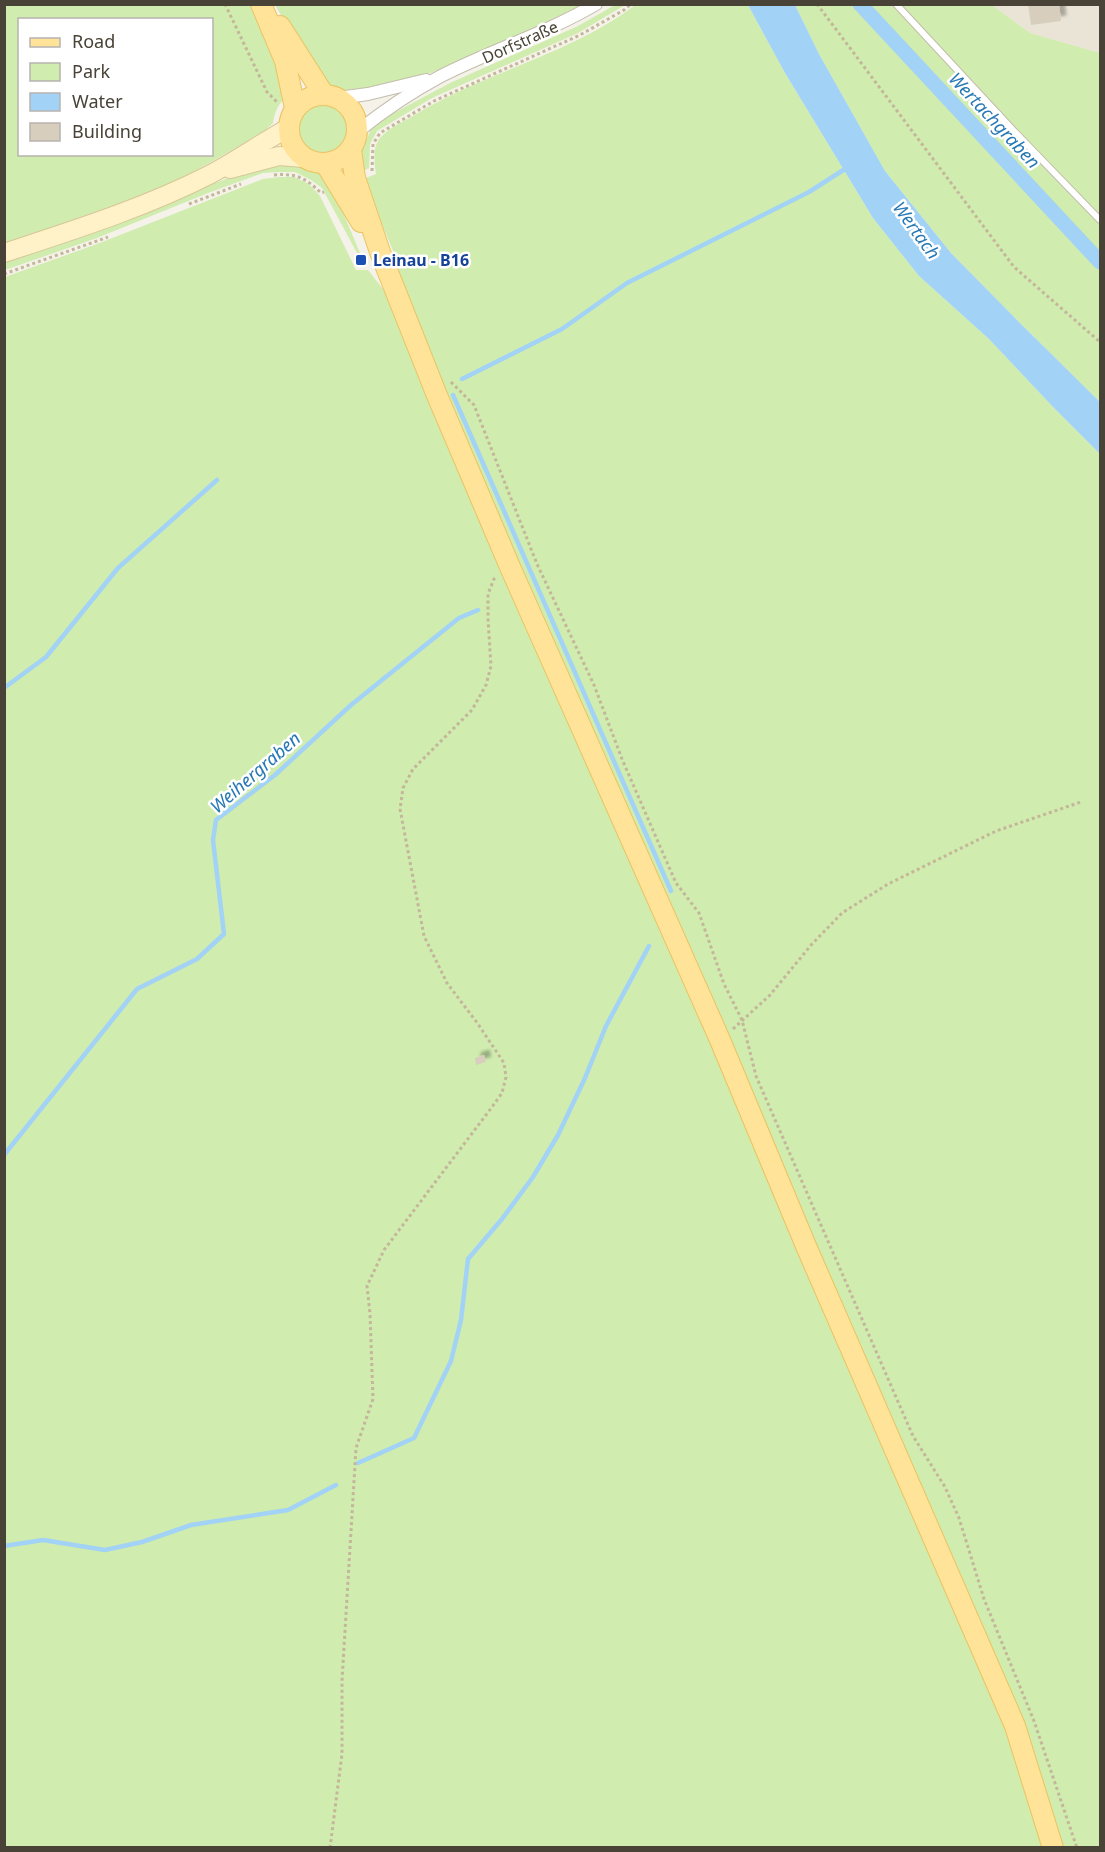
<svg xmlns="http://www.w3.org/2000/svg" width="1105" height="1852" viewBox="0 0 1105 1852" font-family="'Noto Sans',sans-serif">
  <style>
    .residential { fill: #eae4d6 }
    .green { fill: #d0ecaf; fill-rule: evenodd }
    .water { fill: #a2d2f5 }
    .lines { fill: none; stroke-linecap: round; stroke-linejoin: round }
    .stream { stroke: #a2d2f5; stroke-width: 4.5 }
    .canal { stroke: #a2d2f5; stroke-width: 15 }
    .building { fill: #d8cebd; filter: url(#shadow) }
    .lane-casing { stroke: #c4bdad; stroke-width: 8 }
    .street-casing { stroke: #c4bdad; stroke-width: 14 }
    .secondary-casing { stroke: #d8c696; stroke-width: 20 }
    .primary-casing { stroke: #ebc361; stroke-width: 22 }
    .path { stroke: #c4b69b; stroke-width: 3; stroke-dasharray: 3 3; stroke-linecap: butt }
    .lane { stroke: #fff; stroke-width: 6 }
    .street { stroke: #fff; stroke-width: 12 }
    .secondary { stroke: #fff2c9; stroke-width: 18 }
    .primary { stroke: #ffe398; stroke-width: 20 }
    .transit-dot { fill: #1a4fb4; stroke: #fff; stroke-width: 2 }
    .labels { text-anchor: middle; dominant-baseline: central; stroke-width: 5; stroke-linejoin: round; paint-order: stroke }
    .street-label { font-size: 16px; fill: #494236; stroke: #fff }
    .transit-label { font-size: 16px; font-weight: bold; fill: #164399; stroke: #fff; text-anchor: start }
    .water-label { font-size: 18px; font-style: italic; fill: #2778b4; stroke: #fff }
  </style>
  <defs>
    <filter id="shadow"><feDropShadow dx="5.5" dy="-5.5" stdDeviation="1.5" flood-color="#0004"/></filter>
  </defs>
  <rect width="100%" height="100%" fill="#f5f2e9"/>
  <!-- residential -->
  <polygon class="residential" points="992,5 1100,5 1100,53 1030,33"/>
  <!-- green -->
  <g class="green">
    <path d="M 4,5 L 250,5 L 288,95 C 279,103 275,110 273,123 L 262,133 L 172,184 L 87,220 L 5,247 ZM 20,20 L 212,20 L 212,154 L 20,154 Z"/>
    <path d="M 275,5 L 581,5 L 565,13 C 501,42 425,86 354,89 C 347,90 339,91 332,88 C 317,80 285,21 275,5 Z"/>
    <polygon points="615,5 625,5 578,33 432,98 377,131 370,144 369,168 361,172 361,153 371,129 390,115 450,83 578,26"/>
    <path d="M 635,5 L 748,5 L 785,73 L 873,218 L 919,276 L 989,339 L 1055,409 L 1100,454 L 1100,1847 L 1059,1847 L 605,766 L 405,296 L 394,253 L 363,179 L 376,174 C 374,161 372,144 383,135 C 392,126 407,120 418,113 C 486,72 573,53 635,5 Z"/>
    <polygon points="795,5 992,5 1030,33 1100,53 1100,402 1025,328 951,253 885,171 819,54"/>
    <circle cx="323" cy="128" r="27"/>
    <polygon points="286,163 305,165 322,173 337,198 360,253 357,253 322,188 311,180 295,172 279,172 263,173 208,193 97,238 5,270 5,260 234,176"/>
    <polygon points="280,177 294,177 309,184 320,196 356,270 368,270 383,289 505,573 658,917 1009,1729 1046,1847 5,1848 5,277 97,244 263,179"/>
  </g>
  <!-- water -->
  <polygon class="water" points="748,5 795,5 819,54 885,171 951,253 1025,328 1100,402 1100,454 1055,409 989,339 919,276 873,218 785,73"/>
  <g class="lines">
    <!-- stream -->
    <g class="stream">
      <polyline points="462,379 562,329 627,283 809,192 848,167"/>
      <polyline points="453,395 671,891"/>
      <polyline points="4,688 46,657 118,568 217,480"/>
      <polyline points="4,1155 137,989 197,959 224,934 213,840 216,820 275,775 351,705 459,618 478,610"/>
      <polyline points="358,1463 414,1438 451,1361 461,1320 468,1259 502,1219 533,1177 558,1135 585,1078 606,1026 649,946"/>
      <polyline points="4,1546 43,1540 105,1550 142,1542 191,1525 288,1510 336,1485"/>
    </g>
    <!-- canal -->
    <polyline class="canal" points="860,4 1100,262"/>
  </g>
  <!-- building -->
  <g class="building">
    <polygon points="1028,4 1059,4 1061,21 1031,25"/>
    <polygon points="484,1055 486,1062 476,1065 475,1058"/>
  </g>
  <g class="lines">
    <defs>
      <polyline id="lane" points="896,4 1012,129 1100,220"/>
      <g id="street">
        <polyline points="338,98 368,94 426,80"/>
        <path d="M 357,132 C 383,111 411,92 441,76 C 492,50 547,33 596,4"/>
      </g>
      <g id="secondary">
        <polyline points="230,169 279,156 304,158"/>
        <path d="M 4,253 C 74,230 144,208 209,175 C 236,161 261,143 288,128"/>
      </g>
      <g id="primary">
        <polyline points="261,4 285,61 295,108"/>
        <polyline points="280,26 324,95"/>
        <circle cx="323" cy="129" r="34"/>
        <polyline points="351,150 355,178 380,252 436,393 510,567 720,1040 806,1246 1015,1726 1053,1848"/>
        <polyline points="325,163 361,222"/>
      </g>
    </defs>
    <!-- lane casing -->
    <use href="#lane" class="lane-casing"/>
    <!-- street casing -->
    <use href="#street" class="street-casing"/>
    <!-- secondary casing -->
    <use href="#secondary" class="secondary-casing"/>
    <!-- primary casing -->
    <use href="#primary" class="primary-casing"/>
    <!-- path -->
    <g class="path">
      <polyline points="225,4 267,92 277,102"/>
      <polyline points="817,4 1014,267 1100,342"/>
      <polyline points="372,171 373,144 380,133 434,101 580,35 624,10 631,4"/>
      <path d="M 274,175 C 296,173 306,178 321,193 L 324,192"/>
      <polyline points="189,204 241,184"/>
      <polyline points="4,274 108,237"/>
      <polyline points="451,382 474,405 537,564 594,685 622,759 676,883 699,913 724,984 742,1020 756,1076 913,1436 945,1487 959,1518 984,1599 1034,1721 1077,1848"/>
      <polyline points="733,1029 770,995 812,944 842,913 888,884 996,831 1081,802"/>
      <polyline points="330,1848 342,1754 342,1681 356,1448 373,1399 370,1314 367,1286 384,1250 492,1107 502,1093 506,1077 504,1063 478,1024 447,983 424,936 400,809 403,788 413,769 472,710 486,685 491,666 488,619 488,594 494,579 497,577"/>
    </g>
    <!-- lane -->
    <use href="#lane" class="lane"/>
    <!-- street -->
    <use href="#street" class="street"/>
    <!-- secondary -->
    <use href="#secondary" class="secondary"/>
    <!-- primary -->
    <use href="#primary" class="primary"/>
  </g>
  <!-- markers -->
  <rect class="transit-dot" x="355" y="254" width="12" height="12" rx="3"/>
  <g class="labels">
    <!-- street labels -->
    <g class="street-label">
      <text transform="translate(520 42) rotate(-24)">Dorfstraße</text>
    </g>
    <!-- transit labels -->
    <g class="transit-label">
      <text x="373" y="260">Leinau - B16</text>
    </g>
    <!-- water labels -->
    <g class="water-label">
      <text transform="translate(995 120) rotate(47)">Wertachgraben</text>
      <text transform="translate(917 230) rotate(54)">Wertach</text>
      <text transform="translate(255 772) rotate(-41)">Weihergraben</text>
    </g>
  </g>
  <!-- border -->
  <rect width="1105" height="1852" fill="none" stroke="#494236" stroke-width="12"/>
  <!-- legend -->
  <rect x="18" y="18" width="195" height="138" fill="#ffffff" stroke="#b6b3af" stroke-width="1.5"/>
  <rect x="30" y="38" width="30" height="9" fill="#ffe398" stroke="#b6b3af" stroke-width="1.5"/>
  <text x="72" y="48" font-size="18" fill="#494236">Road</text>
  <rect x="30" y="63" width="30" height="18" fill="#d0ecaf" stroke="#b6b3af" stroke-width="1.5"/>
  <text x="72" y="78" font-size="18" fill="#494236">Park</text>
  <rect x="30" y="93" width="30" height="18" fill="#a2d2f5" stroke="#b6b3af" stroke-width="1.5"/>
  <text x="72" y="108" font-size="18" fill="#494236">Water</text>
  <rect x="30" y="123" width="30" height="18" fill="#d8cebd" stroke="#b6b3af" stroke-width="1.5"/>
  <text x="72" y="138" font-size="18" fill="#494236">Building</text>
</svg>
